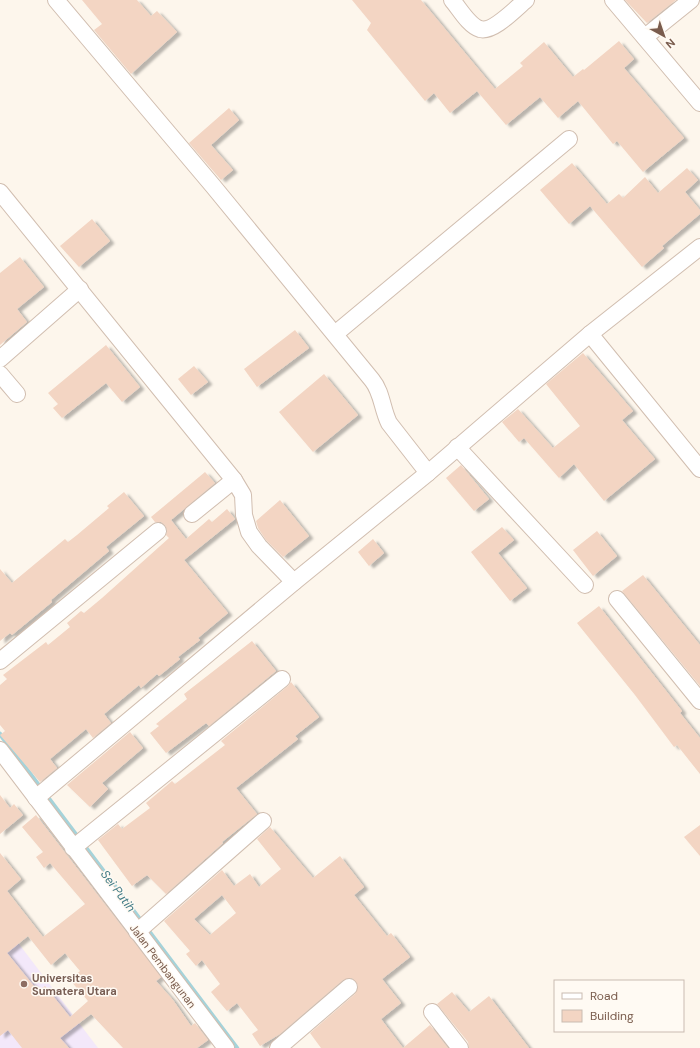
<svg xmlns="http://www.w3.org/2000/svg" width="700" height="1048" viewBox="0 0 700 1048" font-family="'DM Sans',sans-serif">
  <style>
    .education { fill: #f3e8fa }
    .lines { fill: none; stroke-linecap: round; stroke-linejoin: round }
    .stream { stroke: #a5d3da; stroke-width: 4.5 }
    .building { fill: #f3d5c3; fill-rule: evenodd; filter: url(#shadow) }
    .minor-casing { stroke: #d1beb0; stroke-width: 18 }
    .minor { stroke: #fff; stroke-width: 16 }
    .education-dot { fill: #8d6e63; stroke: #fffaf3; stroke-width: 1.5 }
    .labels { text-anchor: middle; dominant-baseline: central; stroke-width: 3; stroke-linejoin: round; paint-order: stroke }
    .street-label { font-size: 11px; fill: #7a5c4d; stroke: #fffaf3 }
    .education-label { font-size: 11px; font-weight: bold; fill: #785e54; stroke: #fffaf3; text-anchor: start }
    .water-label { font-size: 12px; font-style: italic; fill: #437c86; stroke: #fffaf3 }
  </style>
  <defs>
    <filter id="shadow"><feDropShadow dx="4.5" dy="2.5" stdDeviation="1" flood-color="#0004"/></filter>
  </defs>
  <rect width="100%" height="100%" fill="#fdf6ec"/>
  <!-- education -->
  <polygon class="education" points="0,919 98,1048 0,1048"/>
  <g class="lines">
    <!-- stream -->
    <polyline class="stream" points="0,734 237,1048"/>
  </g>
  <!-- building -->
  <g class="building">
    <polygon points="82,0 137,0 151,16 157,11 177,32 131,74 94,30 102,24"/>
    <polygon points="352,0 421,0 495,89 523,66 520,63 544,42 573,77 583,69 584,70 619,41 634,59 624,68 684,138 643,172 617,141 613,144 578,101 558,118 540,97 506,125 477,91 450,113 434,93 425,101 367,30 371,23"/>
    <polygon points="625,0 676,0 647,23"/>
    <polygon points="229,108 239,120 211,145 233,170 221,180 189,143"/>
    <polygon points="572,163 607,204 619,194 623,198 645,177 658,193 687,168 698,180 685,192 700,210 700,214 662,246 664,248 642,267 590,206 569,224 540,190"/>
    <polygon points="92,219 110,241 79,267 60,246"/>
    <polygon points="20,257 44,287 17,309 27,322 0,345 0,273"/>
    <polygon points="295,330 309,348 257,387 244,369"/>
    <polygon points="106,345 140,387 122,402 106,383 62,418 53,408 58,404 48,393"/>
    <polygon points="583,353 633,411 622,420 655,459 604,501 574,464 559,478 524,438 519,442 502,422 518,409 553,448 580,426 546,384"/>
    <polygon points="194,366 208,382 191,395 178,379"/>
    <polygon points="324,374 358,415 313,452 279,412"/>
    <polygon points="461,465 489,499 474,511 446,478"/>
    <polygon points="205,472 215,483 171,520 186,539 209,519 212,522 227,509 235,519 184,560 228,613 198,638 200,640 178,657 180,659 159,676 157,674 141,688 139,685 104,714 111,723 93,738 86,729 50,759 57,768 40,782 0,735 5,731 0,725 0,685 7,679 3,675 46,642 48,645 70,627 67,623 81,611 84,613 102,598 169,538 166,535 167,530 165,525 161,522 155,522 151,517"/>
    <polygon points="124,492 144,516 106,547 109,551 51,600 52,602 12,635 10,633 0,641 0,569 12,583 65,539 68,542 77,535 109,508 107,506"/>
    <polygon points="280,500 309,536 283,557 266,540 258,528 256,521"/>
    <polygon points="502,527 514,540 498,553 527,588 510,601 471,552"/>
    <polygon points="597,531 617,556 593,576 573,550"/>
    <polygon points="373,539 384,553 369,566 358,552"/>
    <polygon points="643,575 700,645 700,686 622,591"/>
    <polygon points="599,606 682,711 680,713 700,738 700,774 677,745 674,747 635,695 577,623"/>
    <polygon points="252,641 276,671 209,726 206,723 166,753 150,733 159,726 156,724 187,699 184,694"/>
    <polygon points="291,682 319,717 295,736 298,739 236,788 257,814 222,842 223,843 166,894 147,875 132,886 98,840 118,824 122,829 150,808 146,803 172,781 175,784 225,745 221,741 288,686"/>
    <polygon points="130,732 143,748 102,783 108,789 90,807 67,785"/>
    <polygon points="0,795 10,808 14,804 23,815 0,834"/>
    <path d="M 36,815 L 161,977 L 156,981 L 173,1000 L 191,1026 L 195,1023 L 208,1040 L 197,1048 L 123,1048 L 91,1014 L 60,1038 L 69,1048 L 22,1048 L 8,1030 L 0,1036 L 0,853 L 21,879 L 7,891 L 43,937 L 85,904 L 50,863 L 44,868 L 36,857 L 43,852 L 22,827 ZM 28,936 L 51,965 L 65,953 L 80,971 L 70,980 L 88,1001 L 70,1017 L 45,986 L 38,991 L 7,953 Z"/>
    <polygon points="700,825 700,856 684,837"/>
    <path d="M 270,827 L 313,878 L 340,856 L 364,887 L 354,895 L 387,936 L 391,933 L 410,957 L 382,979 L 401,1003 L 381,1019 L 403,1048 L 430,1025 L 448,1048 L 321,1048 L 310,1033 L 355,994 L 358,985 L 352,978 L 343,980 L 280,1034 L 260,1046 L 252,1034 L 258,1030 L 237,1003 L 227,1011 L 211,992 L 220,984 L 202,960 L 196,966 L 186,954 L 190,951 L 164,921 L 222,870 L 234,886 L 250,874 L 259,887 L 281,869 L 257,839 ZM 222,895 L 236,913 L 210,935 L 194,919 Z"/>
    <polygon points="452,992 469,1012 489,996 529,1048 469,1048 468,1042 437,1004"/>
  </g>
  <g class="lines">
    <defs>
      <g id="minor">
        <path d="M 56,0 L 213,186 L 372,380 C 382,392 382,409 389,423 L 428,473"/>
        <path d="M 452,0 C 459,8 469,26 480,29 C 493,33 516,8 526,0"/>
        <polyline points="613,0 700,103"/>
        <polyline points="645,37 691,0"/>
        <polyline points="0,192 234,480 243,495 244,515 249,532 259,546 294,582"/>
        <polyline points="335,334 569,139"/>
        <polyline points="590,334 700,469"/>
        <polyline points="0,359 80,289"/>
        <polyline points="0,374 17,394"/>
        <polyline points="457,447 585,585"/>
        <polyline points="192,514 234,480"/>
        <polyline points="617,599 700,701"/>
        <polyline points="0,661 158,531"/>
        <polyline points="0,750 226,1048"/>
        <polyline points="36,798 294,582 428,473 590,334 700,247"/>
        <polyline points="73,848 282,679"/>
        <polyline points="137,932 263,821"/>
        <polyline points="432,1012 460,1048"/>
        <polyline points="278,1048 349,987"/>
      </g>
    </defs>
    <!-- minor casing -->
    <use href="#minor" class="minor-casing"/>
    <!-- minor -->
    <use href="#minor" class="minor"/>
  </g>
  <!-- markers -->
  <circle class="education-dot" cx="24" cy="984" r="4"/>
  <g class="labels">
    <!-- street labels -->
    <g class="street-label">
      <text transform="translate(163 966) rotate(53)">Jalan Pembangunan</text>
    </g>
    <!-- education labels -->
    <g class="education-label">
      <text x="32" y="978">Universitas<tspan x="32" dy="13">Sumatera Utara</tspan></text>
    </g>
    <!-- water labels -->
    <g class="water-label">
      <text transform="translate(118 891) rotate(53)">Sei Putih</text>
    </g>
  </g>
  <!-- legend -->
  <rect x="554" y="980" width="130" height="52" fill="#fffaf3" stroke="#cabbb1"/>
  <rect x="562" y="993" width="20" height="6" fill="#ffffff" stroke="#cabbb1"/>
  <text x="590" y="1000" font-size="12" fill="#7a5c4d">Road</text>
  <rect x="562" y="1010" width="20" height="12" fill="#f3d5c3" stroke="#cabbb1"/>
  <text x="590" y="1020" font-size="12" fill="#7a5c4d">Building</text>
  <!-- north arrow -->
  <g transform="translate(664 36) rotate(140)" stroke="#fffaf3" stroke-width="3" paint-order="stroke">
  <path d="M0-3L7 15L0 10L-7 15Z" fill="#7a5c4d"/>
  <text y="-6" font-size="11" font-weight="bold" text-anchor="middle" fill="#7a5c4d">N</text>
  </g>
</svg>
